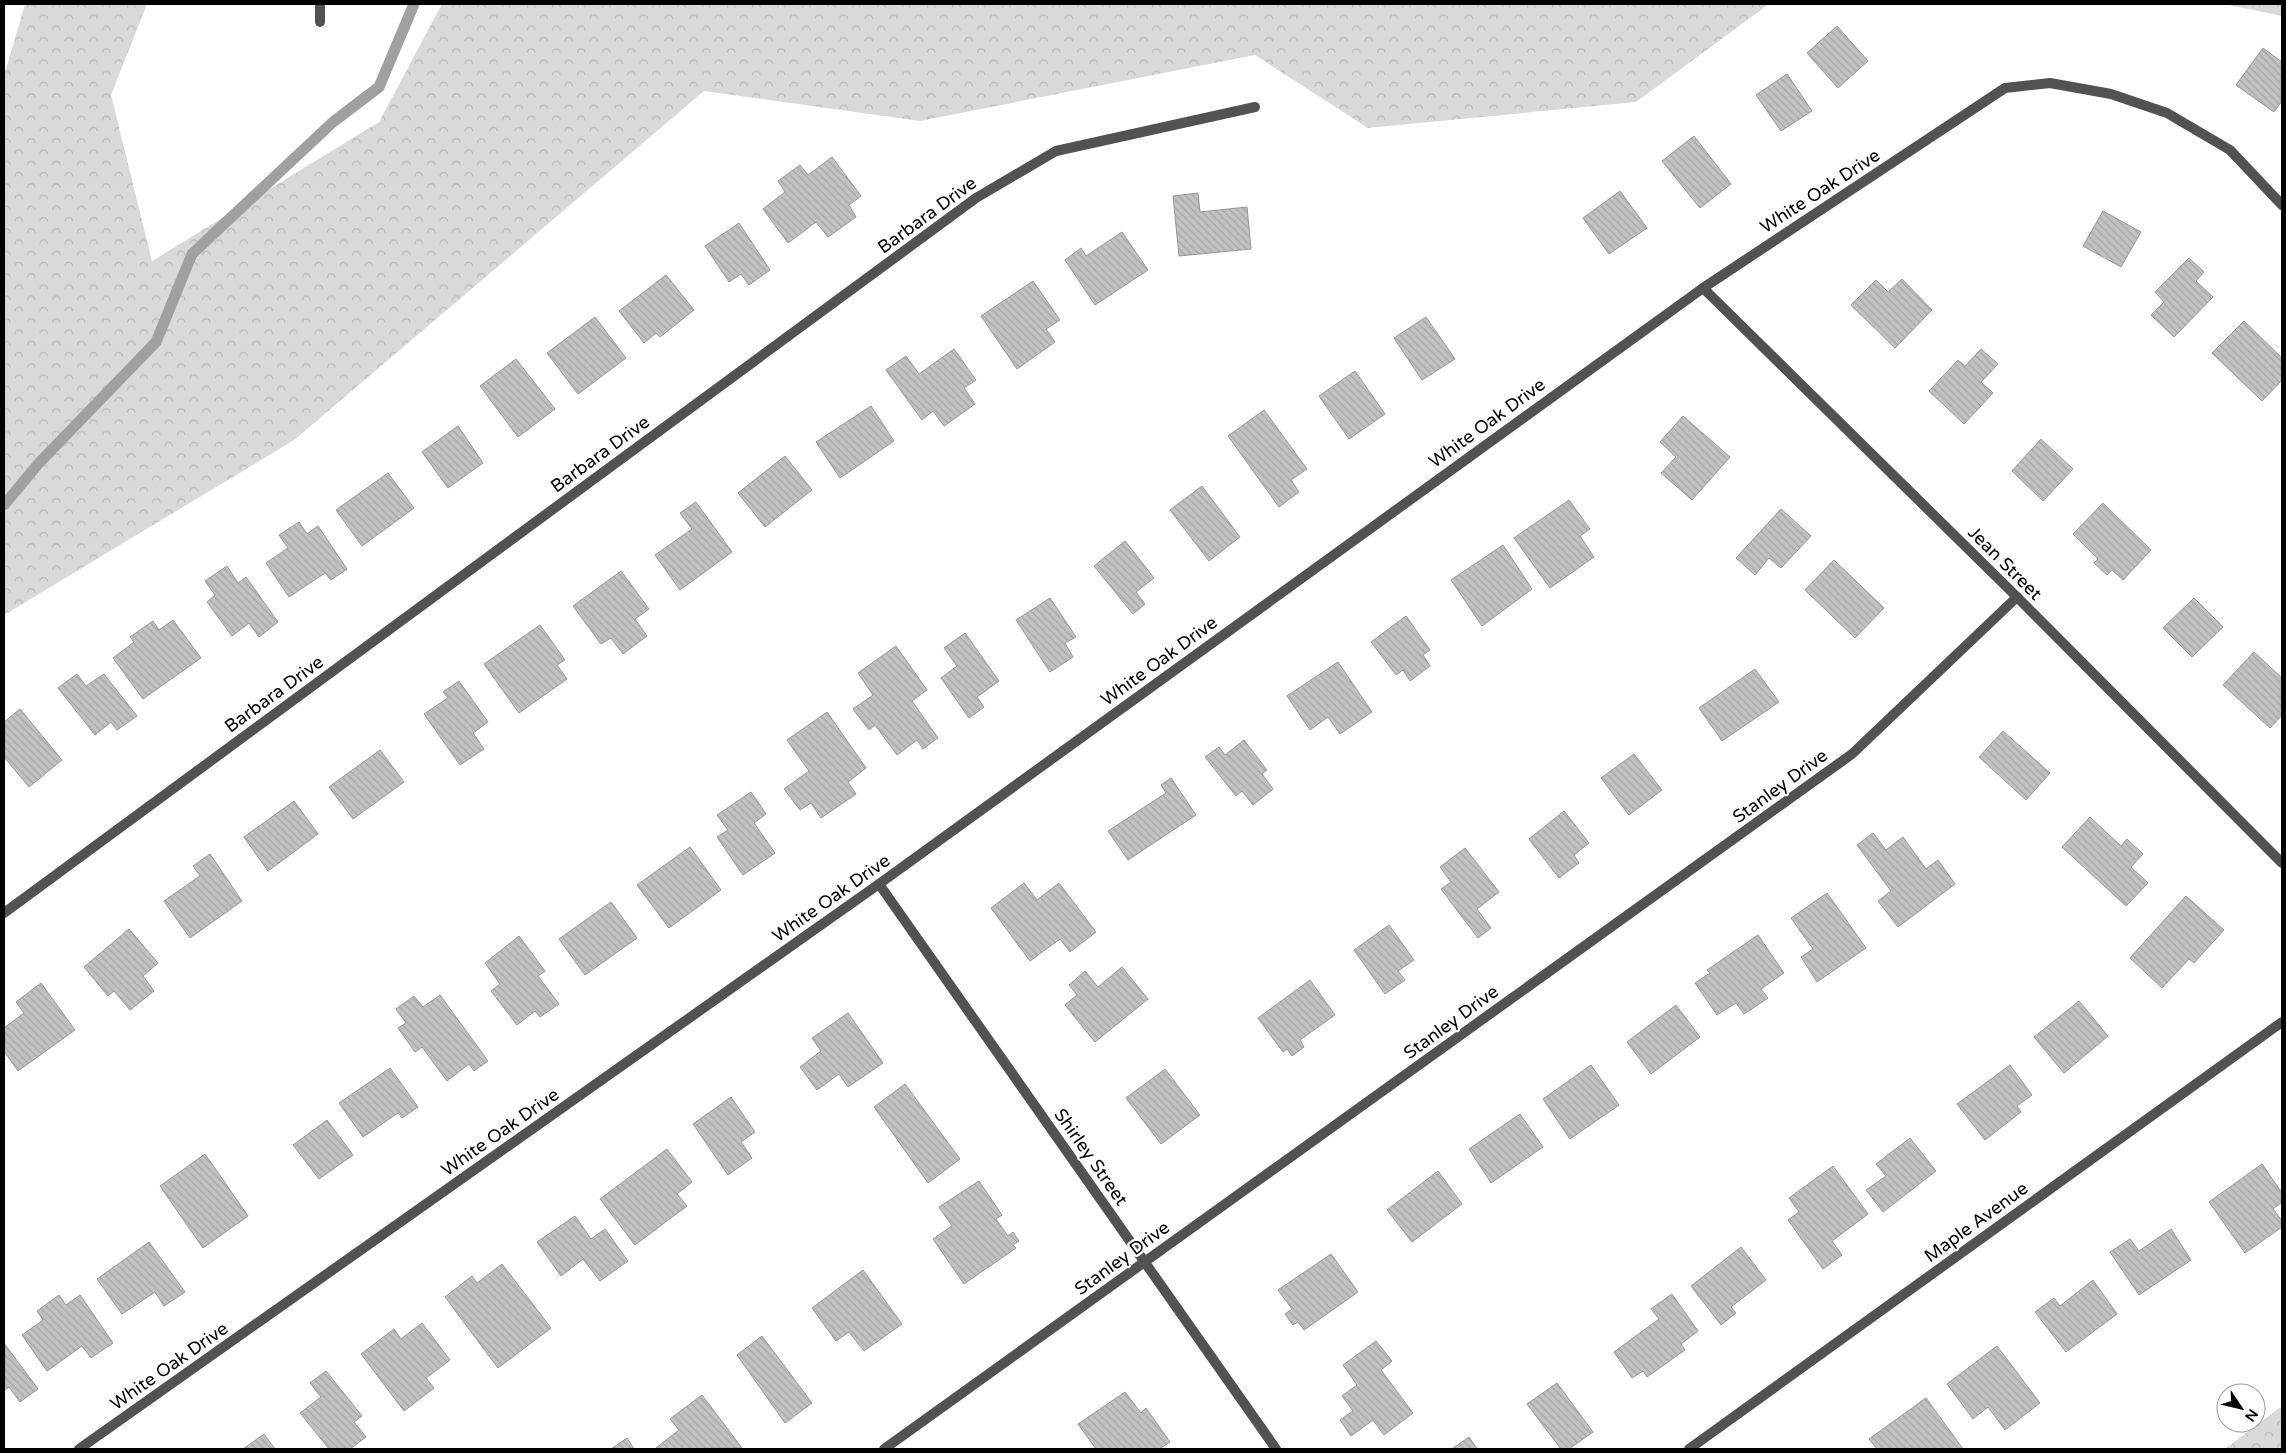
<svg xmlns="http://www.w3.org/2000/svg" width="2286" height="1453" viewBox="0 0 2286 1453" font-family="'Varela Round',sans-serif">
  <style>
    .forest { fill: url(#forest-crowns) }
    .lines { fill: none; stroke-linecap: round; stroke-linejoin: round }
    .stream { stroke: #a0a0a0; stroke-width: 11 }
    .building { fill: url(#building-back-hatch); stroke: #969696 }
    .lane { stroke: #525252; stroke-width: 10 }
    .street { stroke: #525252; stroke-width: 10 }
    .labels { text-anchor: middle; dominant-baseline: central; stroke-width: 4.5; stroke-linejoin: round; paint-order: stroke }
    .street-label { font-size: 18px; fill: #000; stroke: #fff }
  </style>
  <defs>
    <pattern id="forest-crowns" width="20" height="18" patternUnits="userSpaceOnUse" patternTransform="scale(1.25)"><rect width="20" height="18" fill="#d9d9d9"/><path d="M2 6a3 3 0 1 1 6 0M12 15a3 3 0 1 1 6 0" fill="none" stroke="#b8b8b8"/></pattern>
    <pattern id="building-back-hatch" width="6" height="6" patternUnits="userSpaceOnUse" patternTransform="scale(1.25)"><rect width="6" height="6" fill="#c2c2c2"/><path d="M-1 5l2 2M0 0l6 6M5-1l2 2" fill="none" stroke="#a5a5a5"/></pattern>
  </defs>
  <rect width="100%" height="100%" fill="#fff"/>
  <!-- forest -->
  <g class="forest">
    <polygon points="25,4 147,4 111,95 152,261 379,122 442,4 1769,4 1636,102 1368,128 1255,55 920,121 704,91 294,440 4,615 4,76"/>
    <polygon points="2224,4 2282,4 2282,16"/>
    <polygon points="2282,1406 2282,1449 2225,1449"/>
  </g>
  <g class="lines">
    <!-- stream -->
    <polyline class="stream" points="4,505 39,463 156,342 192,254 333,122 379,87 414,4"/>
  </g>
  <!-- building -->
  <g class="building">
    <polygon points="1837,26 1868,61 1838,88 1807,53"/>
    <polygon points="2263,48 2282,62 2282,101 2274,112 2236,85"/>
    <polygon points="1787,74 1812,111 1781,131 1756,95"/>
    <polygon points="1694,136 1731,184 1700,208 1662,161"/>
    <polygon points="832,157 861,196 849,205 856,217 828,237 816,222 788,243 763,209 785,192 778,181 800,165 808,175"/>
    <polygon points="1620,191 1647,228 1609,254 1583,218"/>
    <polygon points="1198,193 1200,212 1247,207 1251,249 1179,256 1173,196"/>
    <polygon points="2103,211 2141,232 2121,267 2083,246"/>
    <polygon points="739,223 770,270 749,285 741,274 729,282 705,246"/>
    <polygon points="1122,232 1148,270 1095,305 1065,260 1081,248 1086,256"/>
    <polygon points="2189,258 2204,272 2196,281 2213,297 2174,337 2151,315 2164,302 2155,292"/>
    <polygon points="666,275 694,310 660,337 656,333 644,343 619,311"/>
    <polygon points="1902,279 1932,310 1895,348 1851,305 1876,280 1888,292"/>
    <polygon points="1033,281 1060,320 1046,329 1055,342 1017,369 981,316"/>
    <polygon points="595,317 626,358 578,394 547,353"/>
    <polygon points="1426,317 1455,359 1422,380 1394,338"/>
    <polygon points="2244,321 2282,358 2282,380 2262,401 2212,353"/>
    <polygon points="954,349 976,380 964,388 975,404 944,426 933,411 922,420 886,370 906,356 919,374"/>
    <polygon points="1981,349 1998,364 1981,382 1993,393 1964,424 1929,391 1958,360 1965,366"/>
    <polygon points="516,359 555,409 518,437 480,386"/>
    <polygon points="1355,371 1385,414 1349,439 1319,396"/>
    <polygon points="871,406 894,441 840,478 816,442"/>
    <polygon points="1264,410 1307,469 1291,480 1299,492 1279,507 1228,436"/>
    <polygon points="1683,416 1730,457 1692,500 1661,473 1676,457 1660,442"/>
    <polygon points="458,426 483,463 448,488 422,452"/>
    <polygon points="2041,439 2073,469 2043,501 2012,471"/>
    <polygon points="785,456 812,490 765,527 738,493"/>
    <polygon points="388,473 414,508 362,546 336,510"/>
    <polygon points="1202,486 1240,537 1209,561 1170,510"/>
    <polygon points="1569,500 1590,529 1580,536 1594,557 1550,588 1514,538"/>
    <polygon points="696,502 732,552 680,590 655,555 692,529 680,513"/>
    <polygon points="2103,503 2151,550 2123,580 2112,570 2107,575 2094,563 2098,559 2073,534"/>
    <polygon points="1781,509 1811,536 1781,568 1769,558 1755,575 1736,558"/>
    <polygon points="299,522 307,534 318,526 347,569 331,580 325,573 289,597 266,563 288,548 279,535"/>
    <polygon points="1125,541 1154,578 1136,592 1145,604 1133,614 1094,566"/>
    <polygon points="1503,545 1532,589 1482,626 1451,580"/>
    <polygon points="1834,560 1884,608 1855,638 1805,590"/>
    <polygon points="227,566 238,583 246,577 278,622 259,637 249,623 232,636 207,602 215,595 205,581"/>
    <polygon points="621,571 649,609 635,619 647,636 623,654 611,638 601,644 573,606"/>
    <polygon points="1050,598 1076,637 1065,643 1073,657 1050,672 1016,620"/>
    <polygon points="2194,598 2223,627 2192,657 2163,628"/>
    <polygon points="1406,616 1430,650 1423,655 1430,666 1410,681 1403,670 1396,675 1371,642"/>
    <polygon points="173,620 201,658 143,699 113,658 134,642 130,637 153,621 159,630"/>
    <polygon points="540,625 565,660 557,665 567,679 519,713 484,664"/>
    <polygon points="965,633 999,681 977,697 984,707 969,718 941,678 957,666 944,648"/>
    <polygon points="896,646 927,690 912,701 938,738 923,749 917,740 897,755 875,725 869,730 853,709 873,695 858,673"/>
    <polygon points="2254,652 2282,678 2282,715 2270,728 2223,685"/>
    <polygon points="1338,662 1372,712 1340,734 1328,717 1310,730 1287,696"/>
    <polygon points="1755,669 1779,702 1722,741 1699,708"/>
    <polygon points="77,674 86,686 104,674 137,716 117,730 111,722 95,735 58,688"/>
    <polygon points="459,681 488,722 473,733 484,749 460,765 424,714 448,698 443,692"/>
    <polygon points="20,709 62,760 29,787 4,757 4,722"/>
    <polygon points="827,712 866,768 848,782 856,794 821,818 811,803 800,810 784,789 809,771 787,740"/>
    <polygon points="2003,731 2050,773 2026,800 1979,757"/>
    <polygon points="1244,740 1267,770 1262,774 1273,789 1253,805 1242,791 1236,796 1205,757 1219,747 1225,755"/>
    <polygon points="380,750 404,782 353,819 329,787"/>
    <polygon points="1634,754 1662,790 1629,815 1601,778"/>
    <polygon points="1171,778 1196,815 1128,860 1108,831 1166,793 1161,785"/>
    <polygon points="751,792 766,814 754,823 775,853 743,875 717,837 728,830 717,815"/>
    <polygon points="294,801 318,834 268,871 244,837"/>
    <polygon points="1564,811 1589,843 1574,855 1579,863 1559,878 1529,839"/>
    <polygon points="2090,817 2121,846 2127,839 2143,854 2131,867 2148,883 2126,906 2062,847"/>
    <polygon points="1873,833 1886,850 1903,837 1926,869 1938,860 1955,884 1898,927 1878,901 1891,891 1857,845"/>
    <polygon points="690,847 721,890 669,928 637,885"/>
    <polygon points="1465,848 1499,892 1477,909 1491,928 1478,938 1441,889 1451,882 1440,867"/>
    <polygon points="210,854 242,901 190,938 164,901 200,876 193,866"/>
    <polygon points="1024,883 1037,900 1059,883 1096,932 1070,952 1060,939 1030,961 991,908"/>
    <polygon points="1827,893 1866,948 1817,982 1801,957 1813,949 1791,918"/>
    <polygon points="2186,896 2224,930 2194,963 2189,959 2162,988 2130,958"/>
    <polygon points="611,902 637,938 585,975 559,939"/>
    <polygon points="1389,925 1414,960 1398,971 1405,980 1385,994 1354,950"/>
    <polygon points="129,929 158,963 143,976 154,991 130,1010 114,991 108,996 84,967"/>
    <polygon points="1758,935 1784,973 1761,989 1768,998 1744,1014 1736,1003 1717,1015 1695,983 1710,973 1707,970"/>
    <polygon points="519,936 545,971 538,976 559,1004 540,1017 535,1011 517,1025 491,991 500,984 485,963"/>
    <polygon points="1122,967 1148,999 1095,1042 1065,1005 1077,995 1069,985 1085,971 1098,987"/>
    <polygon points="1310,980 1335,1015 1300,1040 1304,1047 1292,1056 1287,1049 1283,1052 1258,1018"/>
    <polygon points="41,983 75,1030 18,1071 4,1051 4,1028 24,1013 16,1002"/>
    <polygon points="440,995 488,1061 474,1071 469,1064 447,1081 422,1047 415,1052 398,1028 406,1023 396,1009 414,996 423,1007"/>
    <polygon points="2079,1001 2108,1036 2064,1073 2034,1037"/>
    <polygon points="1676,1005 1700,1037 1651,1074 1627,1042"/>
    <polygon points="848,1013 883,1063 848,1087 839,1074 817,1090 800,1067 821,1051 812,1038"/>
    <polygon points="1591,1065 1619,1105 1570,1139 1543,1099"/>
    <polygon points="2010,1065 2032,1095 2017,1106 2021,1112 1985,1140 1957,1104"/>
    <polygon points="390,1068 418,1107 402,1118 398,1113 363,1137 339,1103"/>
    <polygon points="1165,1069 1200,1115 1161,1144 1126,1098"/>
    <polygon points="905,1084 960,1159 928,1183 874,1107"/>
    <polygon points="731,1097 755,1132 741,1142 752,1158 728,1175 693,1124"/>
    <polygon points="1520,1114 1543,1147 1491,1183 1469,1149"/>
    <polygon points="327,1120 353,1155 319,1179 293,1145"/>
    <polygon points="1910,1138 1936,1171 1883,1212 1866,1190 1886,1176 1876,1164"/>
    <polygon points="667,1149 692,1182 677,1194 687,1206 635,1245 600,1199"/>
    <polygon points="205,1154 248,1216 203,1248 160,1186"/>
    <polygon points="2262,1164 2282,1193 2282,1202 2273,1209 2282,1221 2282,1227 2245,1253 2209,1202"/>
    <polygon points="1833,1166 1868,1214 1832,1241 1842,1255 1823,1269 1788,1220 1799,1212 1789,1198"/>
    <polygon points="1438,1171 1462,1204 1412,1242 1387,1210"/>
    <polygon points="979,1181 1002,1215 996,1219 1008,1236 1013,1232 1019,1241 1013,1245 1016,1248 964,1284 933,1239 952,1226 939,1207"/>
    <polygon points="575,1216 591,1239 605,1229 628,1261 600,1281 583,1259 561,1276 537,1242"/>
    <polygon points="2171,1229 2191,1260 2139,1295 2110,1252 2130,1239 2139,1251"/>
    <polygon points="149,1242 185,1292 164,1306 155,1292 122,1314 97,1279"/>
    <polygon points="1741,1247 1766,1280 1731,1307 1736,1313 1721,1325 1691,1286"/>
    <polygon points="1331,1254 1358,1292 1304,1330 1298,1322 1293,1325 1285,1314 1292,1309 1278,1290"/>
    <polygon points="502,1264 551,1328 498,1368 445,1297 472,1276 477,1283"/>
    <polygon points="863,1270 902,1324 864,1351 849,1332 836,1341 812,1308"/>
    <polygon points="2093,1280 2117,1314 2066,1352 2035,1312 2054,1298 2060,1306"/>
    <polygon points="1672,1294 1698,1331 1681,1344 1685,1350 1647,1377 1643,1371 1632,1378 1614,1352 1659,1319 1651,1309"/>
    <polygon points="59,1295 66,1305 80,1295 113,1343 91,1358 82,1346 47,1371 22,1335 43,1320 37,1311"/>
    <polygon points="422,1323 450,1360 426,1378 434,1388 404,1411 361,1354 394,1329 401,1339"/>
    <polygon points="762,1336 812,1403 785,1423 737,1355"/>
    <polygon points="1376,1341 1392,1361 1381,1370 1413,1413 1384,1435 1373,1420 1351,1436 1340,1420 1353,1411 1342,1396 1357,1385 1343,1365"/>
    <polygon points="4,1343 38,1389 20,1402 9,1387 4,1391"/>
    <polygon points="1997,1346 2040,1403 2005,1430 1988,1407 1973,1419 1947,1384"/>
    <polygon points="326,1371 362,1416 354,1422 366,1437 350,1449 329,1449 300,1413 321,1397 310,1383"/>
    <polygon points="1557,1383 1593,1432 1569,1449 1561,1449 1527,1404"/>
    <polygon points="1125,1392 1141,1413 1146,1408 1170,1442 1159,1449 1096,1449 1078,1424"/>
    <polygon points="702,1395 742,1448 657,1449 656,1448 679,1430 670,1419"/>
    <polygon points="1926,1398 1963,1449 1877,1449 1869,1439"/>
    <polygon points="264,1434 275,1449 243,1449"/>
    <polygon points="1469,1437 1477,1449 1452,1449"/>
    <polygon points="627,1438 634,1449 611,1449"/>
  </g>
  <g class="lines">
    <!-- lane -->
    <polyline class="lane" points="320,22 320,4"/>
    <!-- street -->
    <g class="street">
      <polyline points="1703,288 2017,597 2282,863"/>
      <polyline points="879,884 1276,1449"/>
      <polyline points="4,913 976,198 1056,151 1255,107"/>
      <polyline points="79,1449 879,884 1703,288 2005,88 2050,83 2111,94 2167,113 2230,150 2282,205"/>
      <polyline points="884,1449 1852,754 2017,597"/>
      <polyline points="1689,1449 2282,1022"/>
    </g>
  </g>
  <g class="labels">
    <!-- street labels -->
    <g class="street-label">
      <text transform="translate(1820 191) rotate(-33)">White Oak Drive</text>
      <text transform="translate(927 215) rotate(-36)">Barbara Drive</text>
      <text transform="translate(1487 423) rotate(-36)">White Oak Drive</text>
      <text transform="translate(600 454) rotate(-36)">Barbara Drive</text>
      <text transform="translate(2005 563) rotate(45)">Jean Street</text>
      <text transform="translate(1159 661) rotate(-36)">White Oak Drive</text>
      <text transform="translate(274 694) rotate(-36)">Barbara Drive</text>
      <text transform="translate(1780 786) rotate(-36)">Stanley Drive</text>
      <text transform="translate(831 898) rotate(-35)">White Oak Drive</text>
      <text transform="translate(1451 1022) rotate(-36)">Stanley Drive</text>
      <text transform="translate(500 1132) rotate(-35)">White Oak Drive</text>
      <text transform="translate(1091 1157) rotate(55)">Shirley Street</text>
      <text transform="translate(1976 1222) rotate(-36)">Maple Avenue</text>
      <text transform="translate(1122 1258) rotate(-36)">Stanley Drive</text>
      <text transform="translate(169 1366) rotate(-35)">White Oak Drive</text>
    </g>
  </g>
  <!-- border -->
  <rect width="2286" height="1453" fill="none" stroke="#000000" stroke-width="10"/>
  <!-- north arrow -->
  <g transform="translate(2241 1408) rotate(125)"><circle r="24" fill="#ffffff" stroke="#999999"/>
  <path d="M0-4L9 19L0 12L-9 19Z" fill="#000000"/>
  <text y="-8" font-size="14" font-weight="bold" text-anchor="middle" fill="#000000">N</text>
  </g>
</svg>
